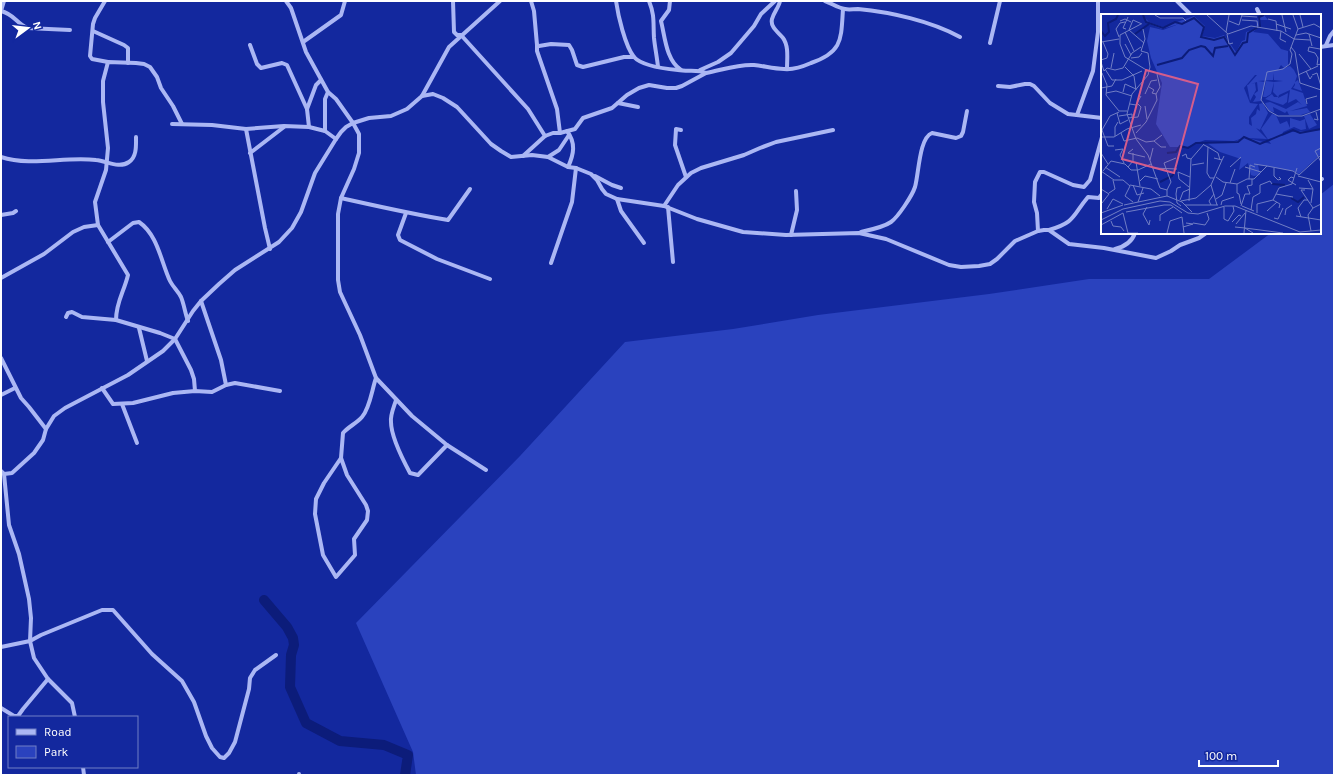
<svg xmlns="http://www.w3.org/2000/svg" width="1335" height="776" viewBox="0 0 1335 776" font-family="Karla,sans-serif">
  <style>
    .green { fill: #2a42be }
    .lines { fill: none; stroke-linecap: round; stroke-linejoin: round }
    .river { stroke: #0c1c7a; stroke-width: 10 }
    .minor { stroke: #abb7f4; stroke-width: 4 }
    .inset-river { fill: none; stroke: #0c1c7a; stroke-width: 2 }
    .inset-road { fill: none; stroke: #717ec5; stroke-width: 1 }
    .view { fill: #d45d8c; fill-opacity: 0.15; stroke: #d45d8c; stroke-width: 2 }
    .inset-edge { fill: none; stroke: #fff; stroke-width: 2 }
  </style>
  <rect width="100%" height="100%" fill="#13289e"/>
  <!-- green -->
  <polygon class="green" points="1334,184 1334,775 416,775 413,752 356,623 520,456 625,342 733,329 818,315 989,294 1089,279 1209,279 1271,233 1320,233 1320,195"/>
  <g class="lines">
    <!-- river -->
    <polyline class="river" points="264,600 287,627 293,638 294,645 291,655 290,687 306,723 340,741 384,745 408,755 405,775"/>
    <!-- minor -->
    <g class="minor">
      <polyline points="105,1 95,18 93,24 90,56 92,59 108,62"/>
      <polyline points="286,1 291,8 306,52 328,92 336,99 353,123 359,134 359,153 354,169 341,198 338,214 338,280 340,292 360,335 376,378 412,416 447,445 486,470"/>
      <polyline points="453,1 454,32 457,35 461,35 528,109 545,136"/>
      <polyline points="531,1 534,11 537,45 539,46 551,44 569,45 572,50 577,65 583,67 624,57 634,57"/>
      <path d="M 616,1 C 618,15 625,46 634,57 C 642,66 667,69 678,70 C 688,72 698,69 706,73 C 722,70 738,64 754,65 C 764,66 774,69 784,69 C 794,70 802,67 811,63 C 843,52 841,39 843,9"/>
      <path d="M 649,1 C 655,16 653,23 654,38 C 655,48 657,57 658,67"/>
      <path d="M 670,1 L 669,10 L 661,21 C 665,37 666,60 681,70"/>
      <path d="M 780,1 C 779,7 774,12 772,19 C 770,27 778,32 783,38 C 789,46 787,59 787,69"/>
      <path d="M 825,1 C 831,3 838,8 845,9 C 849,10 853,9 858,9 C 890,12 931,21 960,37"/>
      <polyline points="1177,1 1191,15"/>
      <polyline points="1257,9 1260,15"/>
      <path d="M 1,11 C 14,14 16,23 27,28 L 70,30"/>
      <polyline points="1,11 4,1"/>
      <polyline points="93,31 124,45 128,48 128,63"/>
      <polyline points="303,42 341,15 345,1"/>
      <polyline points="990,43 1000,1"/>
      <polyline points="250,45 257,64 261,68 282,63 287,65 307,109"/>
      <polyline points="537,45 537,51 557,109 560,133"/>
      <polyline points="1326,45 1330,36 1334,31"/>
      <polyline points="1320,47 1334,45"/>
      <polyline points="700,70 718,62 731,53 754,26 761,14 775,1"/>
      <polyline points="998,86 1010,87 1025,84 1030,84 1034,86 1050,103 1068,114 1102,118"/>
      <polyline points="422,96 433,94 443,98 457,107 491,144 501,151 511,157 532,155 548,157 568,167 576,168 591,174 597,180 602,189 606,194 617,199 664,206 697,219 743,232 786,235 859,233 886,239 949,265 961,267 979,266 990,264 997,259 1015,241 1038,231 1044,230 1049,230 1069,244 1104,248 1156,258 1171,251 1180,245 1199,238 1206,233"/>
      <polyline points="618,103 638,107"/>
      <polyline points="1077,115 1093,71 1098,32 1098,1"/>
      <polyline points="172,124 212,125 246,129 284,126 309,127 325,131 336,139"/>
      <polyline points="309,127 307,109 316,85 321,80"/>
      <polyline points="246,129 265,228 270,249"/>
      <polyline points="681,130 676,129 675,145 686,177"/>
      <polyline points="325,131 325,99 328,92"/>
      <path d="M 567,131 C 576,143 574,154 568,167"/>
      <polyline points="250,153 284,127"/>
      <polyline points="523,156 545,136 553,133 560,133 575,129 583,118 612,108 627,95 639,88 649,85 667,88 676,88 682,86 706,73"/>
      <path d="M 1,157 C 32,167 65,156 96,160 C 107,161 119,169 129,162 C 137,157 136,145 136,137"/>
      <polyline points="548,157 559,150 569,135"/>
      <polyline points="595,176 612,185 621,188"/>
      <polyline points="1320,180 1322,179"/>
      <path d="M 341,198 C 377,206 412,214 448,220 L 470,189"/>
      <polyline points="617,199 621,211 644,243"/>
      <polyline points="664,206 678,185 691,173 701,168 744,155 760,148 776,142 833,130"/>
      <polyline points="668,207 673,262"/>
      <polyline points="406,213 398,235 400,240 437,259 490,279"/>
      <polyline points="1,215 13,213 16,211"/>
      <path d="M 1049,230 C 1076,222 1072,216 1088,197 L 1099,198 L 1102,194"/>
      <polyline points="1038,231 1037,213 1034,202 1035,182 1040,172 1044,172 1073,185 1084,187 1090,180 1102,137"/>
      <path d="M 861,232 C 870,230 884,227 891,222 C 898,217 912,196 915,187 C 919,173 919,138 932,133 L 956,138 L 961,136 L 963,132 L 967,111"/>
      <polyline points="791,235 797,210 796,191"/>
      <path d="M 108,242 L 133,223 L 139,222 C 158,235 161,262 170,281 C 173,287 178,291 181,297 C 184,304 185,313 188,321"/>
      <path d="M 1115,249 C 1123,247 1132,242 1135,233"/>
      <polyline points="551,263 572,202 576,168"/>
      <polyline points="1,278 44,254 73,232 84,227 98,225"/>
      <polyline points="201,301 221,360 226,385"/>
      <polyline points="66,317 68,313 72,312 82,317 116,320 160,333 175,339 191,370 194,379 195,391"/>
      <path d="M 116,320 C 116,302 124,292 128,275 L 98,225 L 95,202 L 106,170 L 108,148 L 103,102 L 103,81 L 108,62 L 136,63 L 144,64 L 150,67 L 157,77 L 161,88 L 173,106 L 182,124"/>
      <polyline points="139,328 147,361"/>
      <polyline points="1,358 21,398 29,407 46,429"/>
      <polyline points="102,388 113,404 133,403 173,393 195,391 212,392 226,385 235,383 280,391"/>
      <polyline points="1,395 15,388"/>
      <path d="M 396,400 C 394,407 390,415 391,422 C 391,436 403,460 410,473 L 418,475 L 447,445"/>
      <polyline points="122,404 137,443"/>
      <path d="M 341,458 L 347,475 L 366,505 L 368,511 L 367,520 L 354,539 L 355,555 L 336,577 L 323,555 L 315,514 L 316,499 L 324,483 L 341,458 L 343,433 C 348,427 357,423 362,417 C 370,408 372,389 376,378"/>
      <polyline points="1,471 4,474 9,525 19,554 29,599 31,618 30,641 34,658 48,679 72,703 75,717"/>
      <polyline points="4,474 12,473 34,453 43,440 46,429 54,416 65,408 128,375 163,351 175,339 193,311 201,301 219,284 235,270 279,242 292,228 301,212 315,173 336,139 341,132 346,127 353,123 369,118 391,116 407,109 422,96 449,47 500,1"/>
      <polyline points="1,647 30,641 41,635 102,610 113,610 152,654 182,681 194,702 206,736 212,748 220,757 224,758 229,753 235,742 249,689 250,678 255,670 276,655"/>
      <polyline points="1,708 14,716 18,716 23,709 48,679"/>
      <polyline points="83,767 84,775"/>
      <polyline points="299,774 299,775"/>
    </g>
  </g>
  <!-- overview -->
  <g transform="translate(1101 14)">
    <rect width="220" height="220" fill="#13289e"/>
    <path d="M 41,1 L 48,8 L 62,13 L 93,2 L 104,12 L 101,22 L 114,24 L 123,21 L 135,38 L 141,27 L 144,26 L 145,18 L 155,15 L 157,3 L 163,1 L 167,6 L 159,6 L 159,12 L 152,18 L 167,20 L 180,35 L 187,37 L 187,51 L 183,54 L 180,51 L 177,56 L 189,52 L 193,56 L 196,62 L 194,68 L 197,66 L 201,77 L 192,74 L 194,71 L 194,69 L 190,75 L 202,79 L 206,92 L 189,97 L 206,94 L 209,98 L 200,101 L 188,101 L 186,97 L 184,99 L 172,93 L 173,98 L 168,97 L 164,89 L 169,88 L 185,95 L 197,88 L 201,91 L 195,85 L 187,89 L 189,76 L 178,81 L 177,84 L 187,79 L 186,88 L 182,91 L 164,85 L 171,80 L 173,83 L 177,83 L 172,78 L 173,68 L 182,67 L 190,73 L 182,67 L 173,66 L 173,59 L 172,66 L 157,67 L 164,68 L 160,87 L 152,88 L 155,83 L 153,80 L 157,77 L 156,68 L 147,71 L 156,61 L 154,61 L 143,74 L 149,89 L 157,90 L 148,103 L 148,110 L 151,112 L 150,104 L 155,100 L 156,95 L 159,97 L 158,90 L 162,89 L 167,99 L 159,116 L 155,114 L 166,125 L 147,124 L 170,130 L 160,115 L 171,100 L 175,101 L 179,110 L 186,107 L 189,114 L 189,104 L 199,107 L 204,105 L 205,115 L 200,116 L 193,113 L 182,118 L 181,122 L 191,118 L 220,116 L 220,140 L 198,160 L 193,157 L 157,151 L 159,161 L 153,162 L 150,161 L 147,149 L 138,156 L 140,145 L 119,138 L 106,129 L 133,128 L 145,123 L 133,127 L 104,126 L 86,133 L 69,133 L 55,110 L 61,69 L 50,44 L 46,27 L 49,13 L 62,16 L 78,10 L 61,15 L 46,9 ZM 165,67 L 173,68 L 170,80 L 165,83 L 162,83 ZM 154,69 L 155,76 L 149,87 L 146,71 ZM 209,100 L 216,111 L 208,115 L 203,102 Z" fill="#2a42be"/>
    <path class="inset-river" d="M 42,1 L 45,8 L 62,14 L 74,8 L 81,10 L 93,4 L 103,13 L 100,23 L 113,26 L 123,23 L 134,41 L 142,29 L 146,28 L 147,19 L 159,12 L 158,3 L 163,1M 0,17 L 4,22 L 8,18 L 7,9 L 15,5 L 17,1M 34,20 L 48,10M 56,51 L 81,44 L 88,36 L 100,32 L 104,33 L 112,42 L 114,34 L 127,32M 66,139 L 75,138 L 79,132 L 87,134 L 95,129 L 137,128 L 143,123 L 159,130 L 192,116 L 199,119 L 220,115M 59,168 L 71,162 L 75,156M 171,170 L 184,171M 190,184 L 197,188 L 203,183"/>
    <path class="inset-road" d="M 54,1 L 59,4 L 82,4 L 85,7M 106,1 L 127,20 L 150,12 L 180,17 L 193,25M 181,1 L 185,18M 192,1 L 197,15M 199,1 L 202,13M 141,2 L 156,3M 167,5 L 175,7 L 176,17M 141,6 L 156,7 L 157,14M 19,7 L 24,5 L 30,8M 128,7 L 138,11 L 141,1M 40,10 L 19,21 L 19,30 L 24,43 L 47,57M 41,10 L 32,6 L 28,16 L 43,29M 175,10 L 190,15M 220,14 L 213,10 L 197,15 L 189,36 L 191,40 L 189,50 L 182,55 L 166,58 L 160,86 L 168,97 L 177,102 L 201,102 L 220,95M 25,15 L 22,14 L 27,3M 42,15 L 44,25 L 40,37 L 47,39 L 49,53 L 47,61 L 31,80 L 26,100 L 35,125 L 47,141 L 59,174 L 66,176 L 66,182M 180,17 L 179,25 L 185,28M 24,18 L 33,37M 125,18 L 128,1M 126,20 L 128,30 L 132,29M 208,20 L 211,32M 195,21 L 205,19 L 220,24M 18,23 L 15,15 L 19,9 L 24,8M 193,25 L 209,26M 0,28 L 18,25M 24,30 L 30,41M 190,33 L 194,38 L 199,69 L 220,76M 219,35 L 208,33 L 207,37 L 214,39 L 217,44 L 216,51 L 220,50M 198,40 L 210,55M 30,44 L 38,43 L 41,39M 0,46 L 6,44 L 7,40 L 2,28M 0,48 L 3,57 L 6,54 L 14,56 L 22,54 L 31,39 L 40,33M 24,53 L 33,62 L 35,76M 10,54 L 13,39M 4,55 L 11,66 L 21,66 L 41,57M 205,57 L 209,65 L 211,62M 1,59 L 6,71 L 5,81 L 18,97 L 26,97M 197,61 L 217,52M 211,61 L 216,59 L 220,72M 48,73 L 53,76 L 51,79 L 55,80M 0,74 L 11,72 L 15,65M 22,78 L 24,70 L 35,75M 5,79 L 15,77 L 31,82M 44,80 L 50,67 L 56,66M 29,90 L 35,91 L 40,82M 206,90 L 205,85 L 216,82M 44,92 L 46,105M 16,99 L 19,110 L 27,106M 18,102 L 31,100 L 31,104M 27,104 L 37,103 L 40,93 L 36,89M 213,105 L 217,106 L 215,98M 20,119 L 23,127 L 36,124 L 45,128 L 53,127 L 61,121M 35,119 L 45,108 L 56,86 L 55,80 L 59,73 L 56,60M 14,122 L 14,113 L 17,108M 0,123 L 13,123 L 26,115 L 40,111M 53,127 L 60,133 L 65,133M 103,131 L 107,133 L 106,159 L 109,164 L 113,164M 13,132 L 7,132 L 1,116 L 9,102 L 18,98M 107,133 L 117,139 L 119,146M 220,134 L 214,137 L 220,148M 32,135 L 27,139 L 44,143M 14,136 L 22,135 L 19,141 L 23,149M 0,139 L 7,150M 81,142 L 85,140 L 86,144 L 90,145 L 103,130M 113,144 L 121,146 L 123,142M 49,146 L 52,134M 35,148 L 39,172M 153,150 L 166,152M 91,151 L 103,149M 4,153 L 19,163M 27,153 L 32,147 L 32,139M 129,153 L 140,143M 144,153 L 160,158M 52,154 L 76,155M 173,154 L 173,162 L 177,166 L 180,165 L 178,163M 0,157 L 13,166 L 22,166 L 29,172 L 24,182 L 32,188M 2,157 L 10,147 L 24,150 L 30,156 L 37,156 L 50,150M 197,162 L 220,168M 115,163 L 122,168 L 136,170 L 146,165 L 153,165 L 166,152 L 192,157 L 198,161 L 220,141M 193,164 L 190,163 L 187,166 L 195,171M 148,165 L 149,151 L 154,153M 207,166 L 212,175 L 210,189M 39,167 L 44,162 L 57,165M 129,169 L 134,155M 136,170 L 136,179 L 138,180 L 140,190M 29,171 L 50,175 L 59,182M 32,171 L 36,181 L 43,179M 110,171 L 116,191M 88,173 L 78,165 L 77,158 L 89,163M 198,174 L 212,175M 0,175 L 8,180 L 1,189M 66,176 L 70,168 L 63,149 L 75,144M 204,176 L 200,176 L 212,194M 8,179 L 14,175 L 12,166M 175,180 L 192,183M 115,185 L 121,181 L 125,169M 79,186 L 82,178 L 89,175M 172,186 L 179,190 L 178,194M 80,187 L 95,184 L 110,171 L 121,146M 88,187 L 90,145M 37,188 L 42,174M 23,191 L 66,182 L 81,188 L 91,198M 84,191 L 117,191M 110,191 L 108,187 L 113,180M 120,191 L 121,187 L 133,183M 80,192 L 76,189 L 75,180 L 76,174 L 80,173M 140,192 L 144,180 L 149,180 L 146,172 L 151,171 L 151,165M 141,192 L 153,197M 46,193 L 42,200 L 48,211 L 49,206M 123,193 L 123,205 L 127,207 L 133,197 L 132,192M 6,195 L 12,185 L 22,190M 150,196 L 152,183 L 159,179 L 159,171 L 169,167 L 171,170M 166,197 L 176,188M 25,198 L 63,191 L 70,191 L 81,199M 0,199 L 22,191M 22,199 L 27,219 L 37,219M 156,199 L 156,190 L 172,186 L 178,174 L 191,170 L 196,154M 184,201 L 185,195 L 191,191M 195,202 L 220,206M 81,203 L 83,219M 200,203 L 197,194 L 203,186 L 207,186M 173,204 L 177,205 L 182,194M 0,206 L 22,195 L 59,187 L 69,188 L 87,199 L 97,200 L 124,192 L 134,192 L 199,218 L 220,216M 10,207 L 12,212 L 20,213 L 23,217M 59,207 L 59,201 L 72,193M 131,208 L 138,201 L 140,202M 92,209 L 104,211 L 108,205 L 106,199M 135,210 L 144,199M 0,211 L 22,199M 82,213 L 92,210 L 85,209M 134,213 L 144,214 L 152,219M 144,214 L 182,219M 210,217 L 207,201 L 212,194 L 220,190M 66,219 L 69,207 L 81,203M 143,219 L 145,196"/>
    <path class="view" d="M 45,56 L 97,70 L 73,159 L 21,145 Z"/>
    <rect width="220" height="220" class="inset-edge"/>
  </g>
  <!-- border -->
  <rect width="1335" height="776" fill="none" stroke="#ffffff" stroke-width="4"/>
  <!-- legend -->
  <rect x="8" y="716" width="130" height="52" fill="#13289e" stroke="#717ec5"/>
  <rect x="16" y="729" width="20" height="6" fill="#abb7f4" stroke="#717ec5"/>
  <text x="44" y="736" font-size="12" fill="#ffffff">Road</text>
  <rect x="16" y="746" width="20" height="12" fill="#2a42be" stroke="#717ec5"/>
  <text x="44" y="756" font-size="12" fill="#ffffff">Park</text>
  <!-- north arrow -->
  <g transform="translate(28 28) rotate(75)" stroke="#13289e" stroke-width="3" paint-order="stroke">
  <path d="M0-3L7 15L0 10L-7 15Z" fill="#ffffff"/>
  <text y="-6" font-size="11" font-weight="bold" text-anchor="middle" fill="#ffffff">N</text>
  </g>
  <!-- scale -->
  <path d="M1199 760v6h79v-6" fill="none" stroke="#ffffff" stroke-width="2"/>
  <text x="1205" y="760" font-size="12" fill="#ffffff" stroke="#13289e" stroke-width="3" paint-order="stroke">100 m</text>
</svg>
